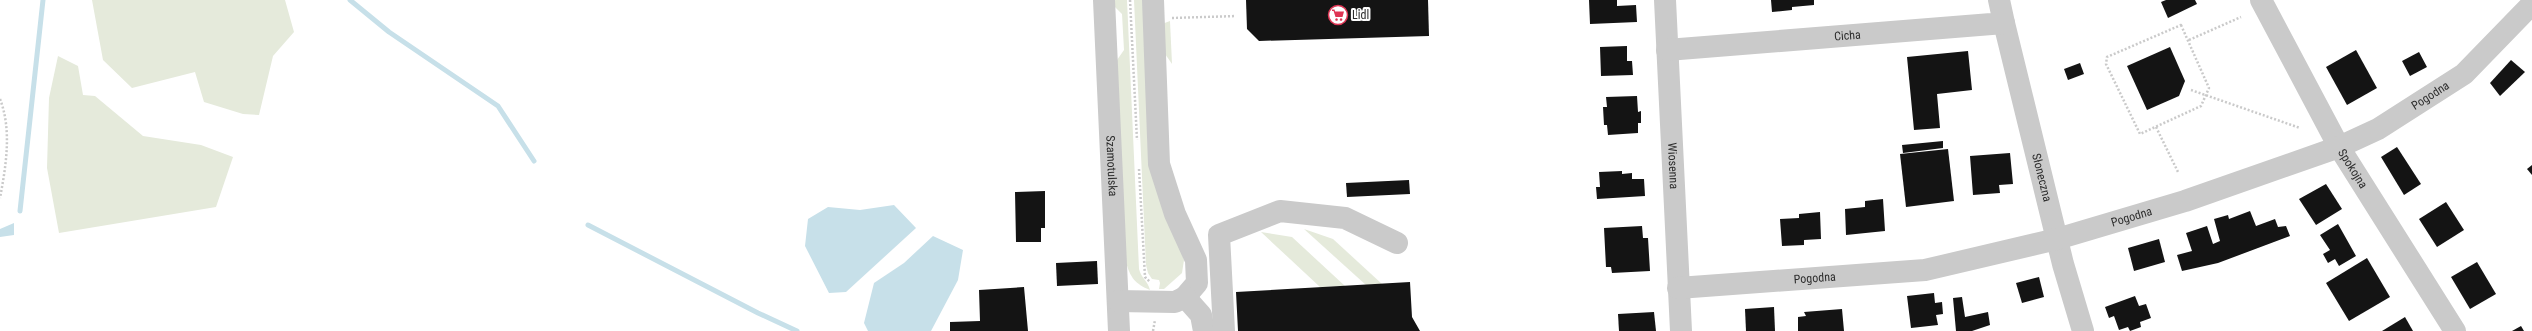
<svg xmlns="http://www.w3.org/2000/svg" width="2532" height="331" viewBox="0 0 2532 331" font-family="'Roboto Condensed',sans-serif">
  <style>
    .green { fill: #e5eadb }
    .water { fill: #c7e0e9 }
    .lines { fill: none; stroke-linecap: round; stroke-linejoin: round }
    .stream { stroke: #c7e0e9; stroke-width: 5 }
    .building { fill: #141414 }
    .path { stroke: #cacaca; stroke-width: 2.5; stroke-dasharray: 2 2; stroke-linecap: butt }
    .minor { stroke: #cacaca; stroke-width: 22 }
    .labels { text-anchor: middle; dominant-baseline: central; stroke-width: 4; stroke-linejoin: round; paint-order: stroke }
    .poi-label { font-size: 12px; fill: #2d2d2d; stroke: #fff; text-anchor: start }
    .street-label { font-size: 12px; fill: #2d2d2d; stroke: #fff }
  </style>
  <rect width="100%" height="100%" fill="#fff"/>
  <!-- green -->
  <g class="green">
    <polygon points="92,0 285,0 294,32 273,56 259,115 243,114 204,102 195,72 132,88 103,60"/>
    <path d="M 1113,0 L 1127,0 L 1139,269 C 1141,278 1148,281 1150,290 C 1135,284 1130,277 1126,262 L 1117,60 L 1124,50 L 1122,14 L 1113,5 Z"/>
    <polygon points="1134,0 1144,0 1148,148 1184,260 1182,273 1164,289 1159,289 1160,283 1159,280 1152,279 1148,273 1146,265"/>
    <polygon points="1170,21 1172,64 1163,51 1162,24"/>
    <polygon points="58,56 78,66 83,95 95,96 143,136 201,145 233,157 216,207 59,233 47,168 49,98"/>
    <polygon points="1304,229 1333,239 1382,284 1366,285"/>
    <polygon points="1261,232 1292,237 1345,286 1320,287"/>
  </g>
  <!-- water -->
  <g class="water">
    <polygon points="894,205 916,228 846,292 829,293 805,246 808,219 828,207 860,210"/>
    <polygon points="14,223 14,235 0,237 0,229"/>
    <polygon points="933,236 963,250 958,280 931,331 868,331 864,323 874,283 904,263"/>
  </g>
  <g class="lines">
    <!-- stream -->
    <g class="stream">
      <polyline points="350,0 389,32 498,106 534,161"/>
      <polyline points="20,211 43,0"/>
      <polyline points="588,225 758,313 797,331"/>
    </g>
  </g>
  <!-- building -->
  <g class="building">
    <polygon points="1246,0 1428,0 1429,36 1259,41 1247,29"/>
    <polygon points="1589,0 1617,0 1617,6 1636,5 1637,22 1590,24"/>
    <polygon points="1771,0 1814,0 1814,5 1792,7 1792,10 1772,12"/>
    <polygon points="2166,0 2195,0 2197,4 2168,18 2161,2"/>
    <polygon points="1627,46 1627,61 1632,61 1633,75 1601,76 1600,47"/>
    <polygon points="2170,47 2185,81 2179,96 2147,110 2127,66"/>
    <polygon points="2356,50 2377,88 2347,105 2326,67"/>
    <polygon points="1968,51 1972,90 1937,94 1940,128 1914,130 1907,57"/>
    <polygon points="2419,52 2427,67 2410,76 2402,61"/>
    <polygon points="2511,60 2525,72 2500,96 2490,83"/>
    <polygon points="2080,63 2084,74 2068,80 2064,69"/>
    <polygon points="1637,96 1638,112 1641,111 1641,123 1638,123 1638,133 1608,135 1607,125 1604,125 1603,107 1607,107 1606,97"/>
    <polygon points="1943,141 1943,148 1903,153 1902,145"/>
    <polygon points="2397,147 2421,184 2404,195 2381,157"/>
    <polygon points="1948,149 1954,201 1906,207 1900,154"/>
    <polygon points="2010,153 2013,184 1999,185 2000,193 1973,195 1970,156"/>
    <polygon points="2532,165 2532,175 2527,169"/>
    <polygon points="1622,171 1622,174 1632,173 1632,179 1644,179 1645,196 1597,199 1596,187 1600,187 1599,172"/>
    <polygon points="1409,180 1410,194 1347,197 1346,183"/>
    <polygon points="2326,184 2342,209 2316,225 2299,199"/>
    <polygon points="1045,191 1045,228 1041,228 1041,242 1016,242 1015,192"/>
    <polygon points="1883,199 1885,231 1846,235 1845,209 1865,207 1865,201"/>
    <polygon points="2446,202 2464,230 2437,247 2419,219"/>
    <polygon points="2250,211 2256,226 2275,219 2278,227 2286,226 2290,236 2218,263 2182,271 2177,255 2192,251 2186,233 2207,226 2213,244 2220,241 2214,219 2228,215 2229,219"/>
    <polygon points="1820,212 1821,239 1804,240 1804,245 1782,246 1780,219 1799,218 1799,214"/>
    <polygon points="2338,224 2356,256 2339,266 2335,259 2328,263 2323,254 2330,250 2320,235"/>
    <polygon points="1642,226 1643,238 1648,238 1650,271 1612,273 1611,267 1606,267 1604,228"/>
    <polygon points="2159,239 2165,262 2134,271 2128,248"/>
    <polygon points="2367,258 2390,297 2349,321 2326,283"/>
    <polygon points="1097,261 1098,284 1057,286 1056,263"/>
    <polygon points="2477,262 2496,294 2470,309 2451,277"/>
    <polygon points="2039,277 2044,297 2022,303 2016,283"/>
    <polygon points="1410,282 1412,317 1420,331 1238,331 1236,292"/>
    <polygon points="1024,287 1028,331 950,331 950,322 980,321 979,290"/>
    <polygon points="1934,293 1935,303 1942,302 1943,314 1936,315 1938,325 1911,328 1907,296"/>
    <polygon points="2135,296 2139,306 2146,304 2151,318 2140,322 2141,327 2130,331 2128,327 2119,330 2114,316 2109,318 2105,307"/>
    <polygon points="1962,297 1965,317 1988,312 1990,325 1972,331 1956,331 1953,298"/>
    <polygon points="1774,307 1775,331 1746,331 1745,309"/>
    <polygon points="1842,309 1844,331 1798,331 1798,317 1806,316 1804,312"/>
    <polygon points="1654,312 1656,331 1619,331 1618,314"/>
    <polygon points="2405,317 2413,331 2382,331"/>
    <polygon points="2521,326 2524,331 2512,331"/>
  </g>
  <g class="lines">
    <!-- path -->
    <g class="path">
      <polyline points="1130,0 1137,140"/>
      <polyline points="1172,18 1236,16"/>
      <polygon points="2181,25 2209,88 2201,106 2140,134 2106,64 2107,57"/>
      <polyline points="2189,40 2241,17"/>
      <polyline points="2191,90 2300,128"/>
      <path d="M 0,99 C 12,130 6,166 0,198"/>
      <polyline points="2156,127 2178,172"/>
      <polyline points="1139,169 1145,277 1150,282"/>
      <polyline points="1153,331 1155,320"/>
    </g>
    <!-- minor -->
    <g class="minor">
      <path id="s1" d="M 1104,0 L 1119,331"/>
      <polyline points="1153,0 1159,164 1175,214 1196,260 1197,283 1185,297"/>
      <path id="s2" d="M 1665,0 L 1681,331"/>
      <path id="s3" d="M 2261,0 L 2339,147 L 2455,331"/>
      <path id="s4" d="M 2004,23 L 2063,264 L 2083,331"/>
      <path id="s5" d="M 1667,50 L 2004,23 L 1999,0"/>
      <path id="s6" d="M 1678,288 L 1925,270 L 2057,239 L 2185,201 L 2339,147 L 2378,129 L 2464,74 L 2532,4"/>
      <polyline points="1118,301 1175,302 1185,297 1201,315 1204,331"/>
      <polyline points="1224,331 1219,235 1280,211 1345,218 1397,243"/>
    </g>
  </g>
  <!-- icons -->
  <defs>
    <symbol id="supermarket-ring" viewBox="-11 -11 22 22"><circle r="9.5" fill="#fff" stroke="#de3554" stroke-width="1.5"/><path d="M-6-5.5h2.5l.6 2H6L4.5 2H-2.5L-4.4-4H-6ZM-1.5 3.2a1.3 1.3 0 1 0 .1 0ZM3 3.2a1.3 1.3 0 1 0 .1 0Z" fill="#de3554"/></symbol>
  </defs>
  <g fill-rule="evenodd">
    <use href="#supermarket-ring" x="1327" y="4" width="22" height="22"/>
  </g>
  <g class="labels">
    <!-- poi labels -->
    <g class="poi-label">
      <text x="1352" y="15">Lidl</text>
    </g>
    <!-- street labels -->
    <g class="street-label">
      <text stroke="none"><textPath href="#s5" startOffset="181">Cicha</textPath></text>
      <text stroke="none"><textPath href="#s6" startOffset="785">Pogodna</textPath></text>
      <text stroke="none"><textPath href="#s1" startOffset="166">Szamotulska</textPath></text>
      <text stroke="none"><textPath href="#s2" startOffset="166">Wiosenna</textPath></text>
      <text stroke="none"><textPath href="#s3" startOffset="192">Spokojna</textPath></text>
      <text stroke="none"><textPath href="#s4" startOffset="159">Słoneczna</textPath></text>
      <text stroke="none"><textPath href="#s6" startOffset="461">Pogodna</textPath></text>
      <text stroke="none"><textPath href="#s6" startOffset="137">Pogodna</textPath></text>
    </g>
  </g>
</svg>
